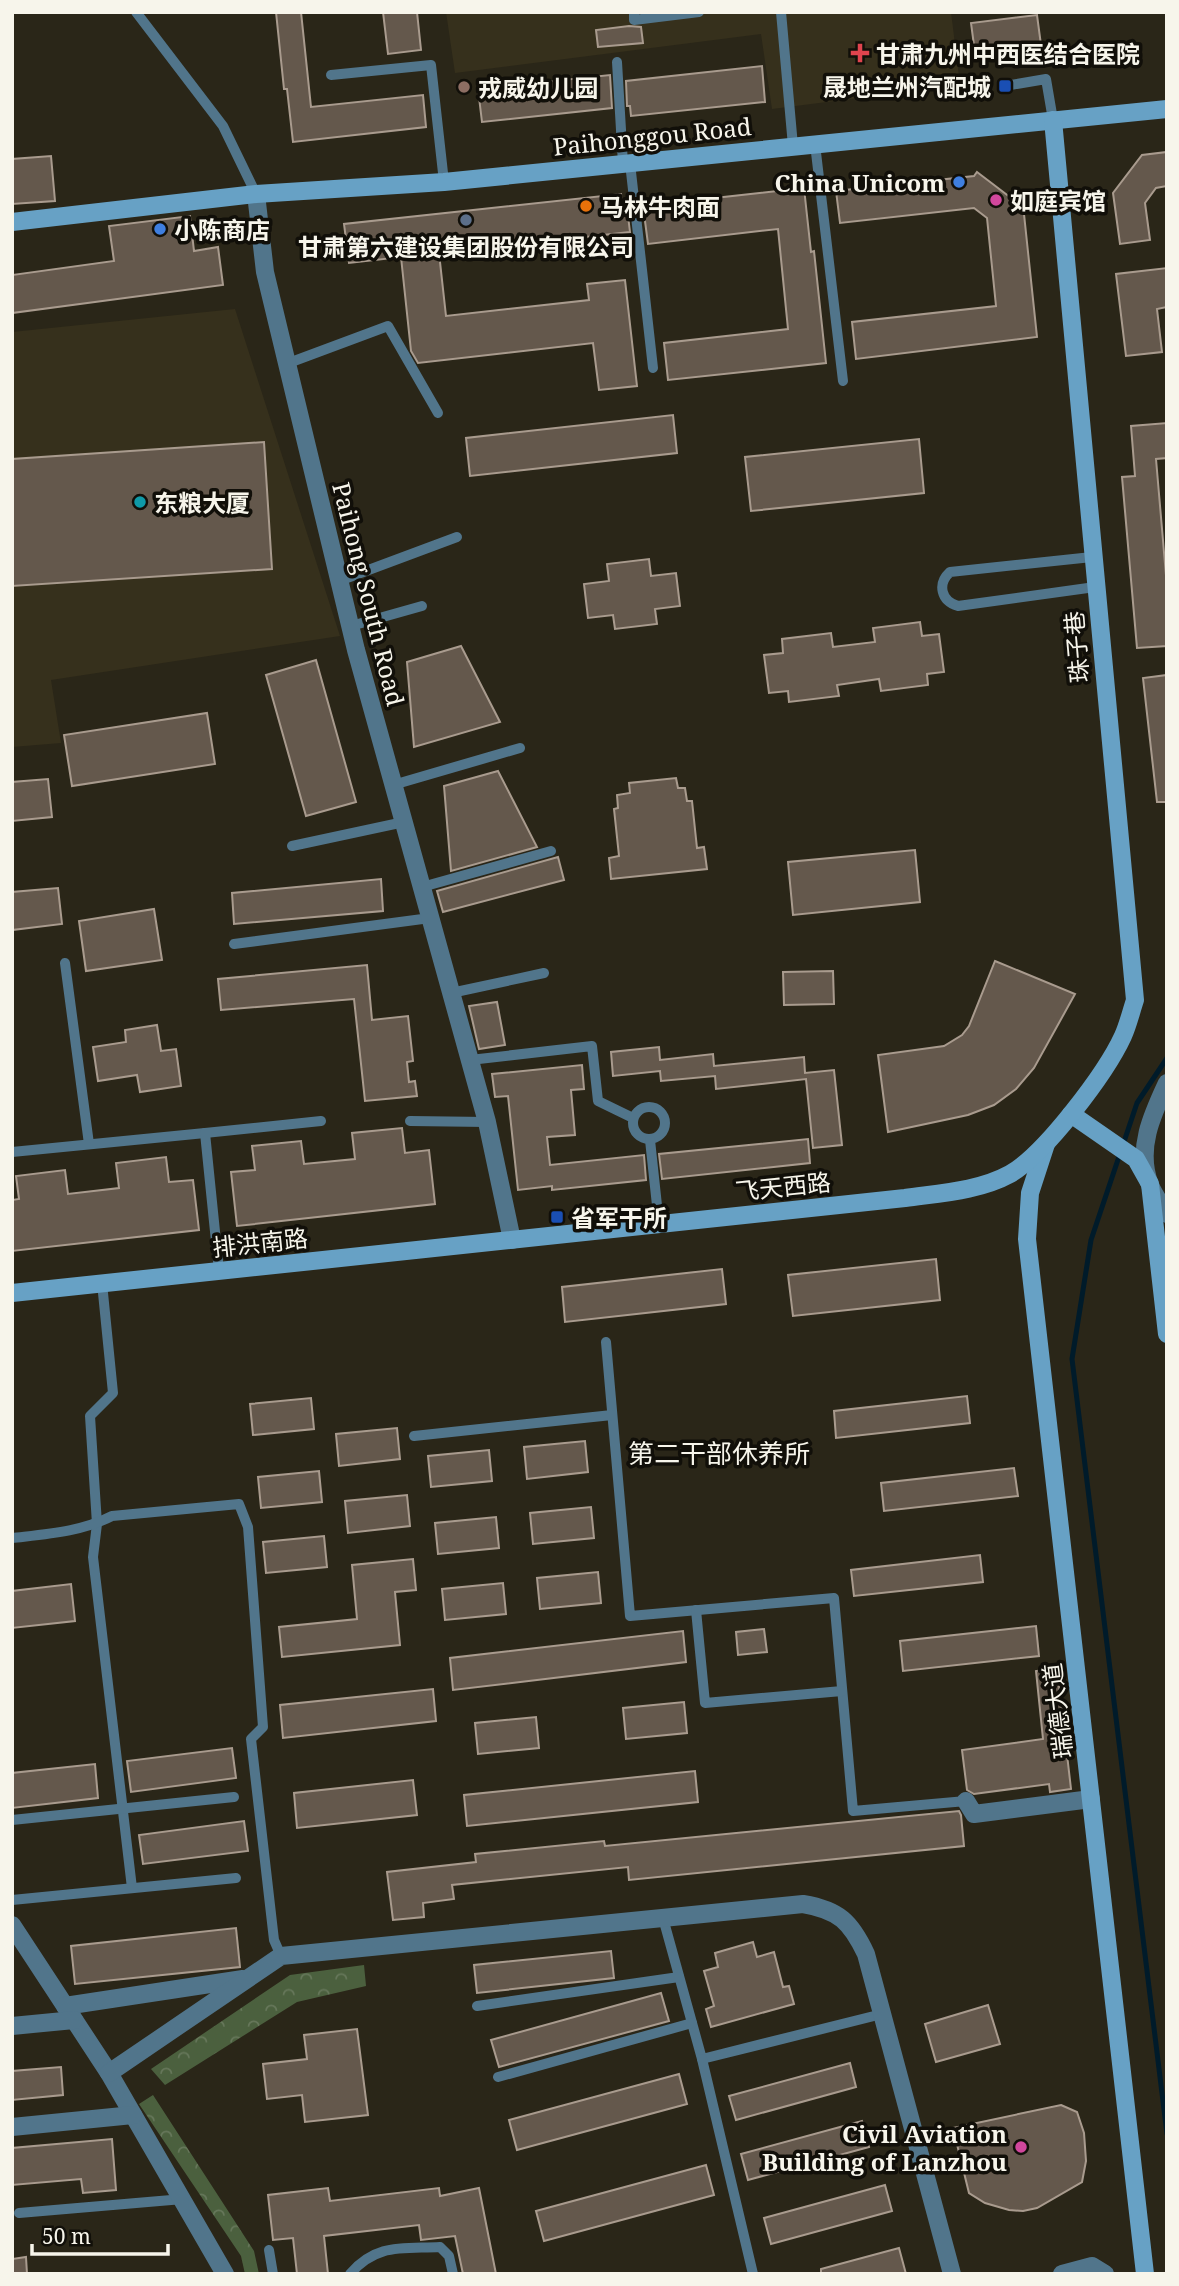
<svg xmlns="http://www.w3.org/2000/svg" width="1179" height="2286" viewBox="0 0 1179 2286" font-family="'Noto Serif','Noto Sans SC',serif">
  <style>
    .built { fill: #36301c }
    .forest { fill: url(#forest-crowns) }
    .lines { fill: none; stroke-linecap: round; stroke-linejoin: round }
    .stream { stroke: #001b2a; stroke-width: 5 }
    .building { fill: #64584c; stroke: #a99b8e; stroke-width: 2 }
    .lane { stroke: #51758b; stroke-width: 10 }
    .street { stroke: #51758b; stroke-width: 18 }
    .secondary { stroke: #67a1c5; stroke-width: 18 }
    .health-dot { fill: #e0444e; stroke: #110f09; stroke-width: 2.5 }
    .transit-dot { fill: #1a4fb4; stroke: #110f09; stroke-width: 2.5 }
    .education-dot { fill: #8d6e63; stroke: #110f09; stroke-width: 2.5 }
    .shop-dot { fill: #3f7fe0; stroke: #110f09; stroke-width: 2.5 }
    .hotel-dot { fill: #d1479c; stroke: #110f09; stroke-width: 2.5 }
    .food-dot { fill: #e8710a; stroke: #110f09; stroke-width: 2.5 }
    .service-dot { fill: #5c6f8a; stroke: #110f09; stroke-width: 2.5 }
    .culture-dot { fill: #0f9aa8; stroke: #110f09; stroke-width: 2.5 }
    .labels { text-anchor: middle; dominant-baseline: central; stroke-width: 7; stroke-linejoin: round; paint-order: stroke }
    .poi-label { font-size: 24px; font-weight: bold; fill: #f7f5eb; stroke: #110f09; text-anchor: start }
    .street-label { font-size: 24px; fill: #f7f5eb; stroke: #110f09 }
    .neighbourhood-label { font-size: 26px; fill: #f7f5eb; stroke: #110f09 }
  </style>
  <defs>
    <pattern id="forest-crowns" width="20" height="18" patternUnits="userSpaceOnUse" patternTransform="scale(1.75)"><rect width="20" height="18" fill="#4b603e"/><path d="M2 6a3 3 0 1 1 6 0M12 15a3 3 0 1 1 6 0" fill="none" stroke="#66775a"/></pattern>
  </defs>
  <rect width="100%" height="100%" fill="#2a2618"/>
  <!-- built -->
  <g class="built">
    <polygon points="446,12 951,12 960,85 772,109 761,34 455,73"/>
    <polygon points="235,309 340,636 51,680 61,743 12,747 12,332"/>
  </g>
  <!-- forest -->
  <g class="forest">
    <polygon points="364,1965 366,1986 297,2002 165,2085 151,2069 290,1975"/>
    <polygon points="153,2095 254,2251 259,2274 245,2274 241,2256 139,2104"/>
  </g>
  <g class="lines">
    <!-- stream -->
    <polyline class="stream" points="1167,1058 1137,1103 1091,1240 1072,1359 1167,2134"/>
  </g>
  <!-- building -->
  <g class="building">
    <polygon points="276,12 301,12 311,107 423,95 426,127 293,142 287,89 284,89"/>
    <polygon points="383,12 417,12 421,50 388,54"/>
    <polygon points="1037,15 1041,45 975,53 971,23"/>
    <polygon points="629,26 641,27 643,43 598,47 596,30"/>
    <polygon points="762,66 765,102 631,116 630,106 627,106 626,81"/>
    <polygon points="610,75 612,108 482,122 478,89"/>
    <polygon points="1167,152 1167,186 1156,188 1145,203 1150,240 1120,244 1113,193 1142,155"/>
    <polygon points="51,156 55,201 12,204 12,159"/>
    <polygon points="977,172 1027,210 1024,214 1037,337 856,359 852,322 996,306 987,218 974,208 840,223 836,191 974,176"/>
    <polygon points="804,188 811,252 814,251 826,363 668,380 664,343 788,329 778,229 648,244 643,206"/>
    <polygon points="621,194 623,208 627,208 630,232 439,253 446,316 589,300 587,284 625,280 637,386 599,390 593,343 418,363 411,351 401,257 349,263 344,224"/>
    <polygon points="190,216 194,251 218,247 223,285 12,313 12,275 114,261 109,226"/>
    <polygon points="1167,268 1167,307 1157,309 1162,352 1126,356 1116,274"/>
    <polygon points="673,415 677,453 470,476 466,438"/>
    <polygon points="1167,423 1167,458 1156,459 1167,587 1167,646 1137,648 1122,477 1135,476 1131,426"/>
    <polygon points="919,439 924,493 751,511 745,457"/>
    <polygon points="264,442 272,569 12,586 12,459"/>
    <polygon points="649,559 651,576 676,573 680,606 655,609 657,624 615,629 613,615 588,618 584,584 609,581 607,564"/>
    <polygon points="920,622 922,636 939,634 944,672 927,674 928,685 881,691 879,679 837,685 839,696 789,702 788,691 769,693 764,655 783,653 782,639 831,633 833,647 875,642 873,628"/>
    <polygon points="461,646 500,722 414,747 407,662"/>
    <polygon points="316,660 356,802 306,816 266,675"/>
    <polygon points="1167,675 1167,802 1157,802 1143,678"/>
    <polygon points="207,713 215,764 72,786 64,735"/>
    <polygon points="498,771 537,847 451,871 444,786"/>
    <polygon points="676,778 678,788 685,788 687,801 692,801 697,848 704,847 707,869 611,879 609,858 619,856 614,809 618,808 617,795 630,793 629,783"/>
    <polygon points="48,779 52,817 12,821 12,782"/>
    <polygon points="915,850 920,902 793,915 788,862"/>
    <polygon points="558,857 564,880 443,912 437,891"/>
    <polygon points="381,879 383,911 234,924 232,893"/>
    <polygon points="58,888 62,924 12,930 12,892"/>
    <polygon points="154,909 162,960 86,971 79,921"/>
    <polygon points="995,961 1075,994 1034,1068 1016,1089 994,1105 968,1115 888,1132 878,1055 944,1046 962,1035 969,1026"/>
    <polygon points="367,965 372,1020 408,1016 413,1061 407,1062 409,1082 415,1081 417,1096 365,1101 354,999 221,1010 218,979"/>
    <polygon points="833,971 834,1004 784,1005 783,972"/>
    <polygon points="497,1002 505,1045 479,1049 469,1006"/>
    <polygon points="157,1025 161,1051 176,1049 181,1086 140,1092 137,1075 98,1081 93,1047 126,1042 125,1030"/>
    <polygon points="659,1047 660,1060 713,1054 714,1066 804,1057 805,1073 834,1070 842,1145 813,1148 806,1079 716,1089 715,1076 661,1081 660,1071 613,1076 611,1052"/>
    <polygon points="582,1065 584,1089 571,1090 575,1135 547,1137 550,1165 644,1155 646,1180 552,1190 552,1186 518,1190 508,1096 495,1097 492,1074"/>
    <polygon points="402,1128 405,1153 429,1150 435,1204 237,1226 231,1172 255,1170 252,1146 301,1141 304,1164 355,1159 352,1133"/>
    <polygon points="808,1139 810,1163 662,1179 659,1154"/>
    <polygon points="166,1157 169,1182 193,1180 199,1230 12,1251 12,1200 19,1199 16,1176 65,1170 68,1194 119,1188 116,1163"/>
    <polygon points="936,1259 940,1300 793,1316 788,1275"/>
    <polygon points="722,1269 726,1304 565,1322 562,1287"/>
    <polygon points="967,1396 970,1423 836,1438 834,1411"/>
    <polygon points="311,1398 314,1429 253,1435 250,1404"/>
    <polygon points="397,1428 400,1459 339,1466 336,1434"/>
    <polygon points="585,1441 588,1472 527,1479 524,1447"/>
    <polygon points="489,1450 492,1481 431,1487 428,1456"/>
    <polygon points="1014,1468 1018,1496 884,1511 881,1483"/>
    <polygon points="319,1471 322,1502 261,1508 258,1477"/>
    <polygon points="407,1495 410,1526 348,1533 345,1501"/>
    <polygon points="591,1507 594,1538 533,1544 530,1513"/>
    <polygon points="496,1517 499,1548 438,1554 435,1523"/>
    <polygon points="324,1536 327,1567 266,1573 263,1542"/>
    <polygon points="980,1555 983,1582 854,1596 851,1570"/>
    <polygon points="413,1559 416,1590 395,1592 400,1645 282,1657 279,1627 357,1619 352,1565"/>
    <polygon points="598,1572 601,1603 540,1609 537,1578"/>
    <polygon points="503,1583 506,1614 445,1620 442,1589"/>
    <polygon points="71,1584 75,1621 12,1628 12,1591"/>
    <polygon points="1036,1626 1039,1656 903,1671 900,1641"/>
    <polygon points="764,1629 767,1652 738,1655 736,1632"/>
    <polygon points="683,1631 686,1662 453,1690 450,1658"/>
    <polygon points="1057,1668 1071,1789 1050,1792 1049,1784 974,1794 967,1790 962,1750 1043,1739 1036,1671"/>
    <polygon points="433,1689 436,1721 283,1738 280,1705"/>
    <polygon points="684,1702 687,1733 626,1739 623,1708"/>
    <polygon points="536,1717 539,1748 478,1754 475,1723"/>
    <polygon points="232,1748 236,1778 131,1792 127,1761"/>
    <polygon points="95,1764 98,1798 12,1808 12,1773"/>
    <polygon points="695,1771 698,1802 467,1826 464,1795"/>
    <polygon points="413,1780 417,1815 297,1828 294,1793"/>
    <polygon points="959,1811 961,1815 964,1846 629,1880 628,1867 452,1885 454,1899 423,1903 424,1917 393,1920 387,1872 476,1862 475,1854 604,1841 605,1846"/>
    <polygon points="244,1821 248,1851 143,1864 139,1835"/>
    <polygon points="236,1928 240,1967 75,1984 71,1946"/>
    <polygon points="753,1942 757,1957 774,1952 783,1987 789,1986 794,2004 711,2027 706,2009 714,2006 704,1971 718,1967 715,1953"/>
    <polygon points="611,1951 614,1978 477,1993 474,1965"/>
    <polygon points="661,1993 669,2021 499,2067 491,2040"/>
    <polygon points="988,2005 1000,2044 936,2062 925,2024"/>
    <polygon points="357,2029 368,2115 305,2122 302,2095 267,2099 263,2064 307,2059 304,2035"/>
    <polygon points="850,2063 856,2087 736,2120 729,2096"/>
    <polygon points="61,2067 63,2095 12,2100 12,2071"/>
    <polygon points="679,2074 687,2104 517,2150 509,2120"/>
    <polygon points="1061,2105 1077,2112 1084,2133 1086,2161 1082,2182 1037,2208 1023,2211 1009,2210 985,2203 969,2193 953,2128"/>
    <polygon points="862,2121 869,2147 748,2180 741,2154"/>
    <polygon points="112,2139 116,2190 83,2193 81,2179 12,2185 12,2148"/>
    <polygon points="706,2165 714,2195 544,2241 536,2211"/>
    <polygon points="885,2185 892,2211 771,2244 764,2218"/>
    <polygon points="328,2188 330,2201 439,2188 440,2196 479,2188 496,2274 463,2274 455,2236 421,2240 419,2225 324,2236 328,2274 297,2274 293,2238 273,2240 268,2195"/>
    <polygon points="899,2248 906,2274 821,2274 821,2269"/>
    <polygon points="26,2257 27,2274 12,2274 12,2259"/>
  </g>
  <g class="lines">
    <!-- lane -->
    <g class="lane">
      <polyline points="136,12 223,126 256,194"/>
      <polyline points="634,12 634,20 699,12"/>
      <polyline points="781,12 793,146"/>
      <polyline points="617,62 623,164"/>
      <polyline points="331,75 431,65 444,182"/>
      <polyline points="1005,86 1046,79 1053,120"/>
      <polyline points="815,144 843,381"/>
      <polyline points="630,163 653,368"/>
      <polyline points="286,364 388,326 438,413"/>
      <path d="M 1092,557 L 950,572 C 937,584 941,601 958,606 L 1095,587"/>
      <polyline points="339,581 457,537"/>
      <polyline points="351,626 422,606"/>
      <polyline points="393,785 520,748"/>
      <polyline points="292,846 404,822"/>
      <polyline points="422,887 551,851"/>
      <polyline points="234,944 430,918"/>
      <polyline points="65,963 89,1144"/>
      <polyline points="451,993 544,973"/>
      <polyline points="470,1060 592,1046 598,1101 633,1118"/>
      <circle cx="649" cy="1123" r="16"/>
      <polyline points="410,1121 487,1122"/>
      <polyline points="650,1140 659,1224"/>
      <polyline points="12,1152 205,1133"/>
      <polyline points="219,1271 205,1133 321,1121"/>
      <polyline points="102,1283 113,1393 90,1416 97,1524 93,1557 132,1888"/>
      <polyline points="606,1342 630,1616 834,1598 853,1811 966,1801"/>
      <polyline points="414,1436 612,1415"/>
      <path d="M 12,1538 C 47,1534 81,1532 112,1516 L 239,1504 L 248,1527 L 263,1727 L 251,1739 L 274,1940 L 281,1956"/>
      <polyline points="696,1610 705,1703 842,1691"/>
      <polyline points="12,1820 234,1797"/>
      <polyline points="12,1900 236,1878"/>
      <polyline points="663,1918 702,2059 882,2014"/>
      <polyline points="477,2006 679,1977"/>
      <polyline points="702,2059 753,2274"/>
      <polyline points="498,2077 692,2023"/>
      <polyline points="19,2213 183,2199"/>
      <polyline points="269,2250 273,2274"/>
      <path d="M 350,2274 C 376,2243 403,2249 440,2247 L 449,2256 L 453,2274"/>
    </g>
    <!-- street -->
    <g class="street">
      <polyline points="256,194 265,272 356,650 487,1122 512,1240"/>
      <path d="M 1167,1083 C 1152,1115 1136,1149 1150,1185 C 1154,1195 1161,1204 1167,1214"/>
      <polyline points="966,1801 974,1814 1091,1799"/>
      <polyline points="12,1925 109,2073 225,2274"/>
      <polyline points="65,2006 243,1979"/>
      <polyline points="12,2026 74,2020"/>
      <path d="M 109,2073 L 281,1956 L 803,1904 C 839,1910 851,1922 866,1954 L 952,2274"/>
      <polyline points="12,2127 133,2115"/>
      <polyline points="1062,2274 1092,2266 1105,2274"/>
    </g>
    <!-- secondary -->
    <g class="secondary">
      <polyline points="12,222 256,194 444,182 1167,109"/>
      <polyline points="1071,1114 1136,1159 1150,1184 1167,1334"/>
      <polyline points="1046,1144 1030,1193 1027,1239 1145,2274"/>
      <path d="M 12,1293 L 905,1198 C 940,1193 979,1191 1010,1174 C 1045,1154 1106,1073 1123,1036 C 1128,1025 1131,1012 1135,1000 L 1053,120"/>
    </g>
  </g>
  <!-- markers -->
  <path class="health-dot" d="M856.5 42.5h7v7h7v7h-7v7h-7v-7h-7v-7h7z"/>
  <g class="transit-dot">
    <rect x="998" y="79" width="14" height="14" rx="3.5"/>
    <rect x="550" y="1210" width="14" height="14" rx="3.5"/>
  </g>
  <circle class="education-dot" cx="464" cy="87" r="7"/>
  <g class="shop-dot">
    <circle cx="959" cy="182" r="7"/>
    <circle cx="160" cy="229" r="7"/>
  </g>
  <g class="hotel-dot">
    <circle cx="996" cy="200" r="7"/>
    <circle cx="1021" cy="2147" r="7"/>
  </g>
  <circle class="food-dot" cx="586" cy="206" r="7"/>
  <circle class="service-dot" cx="466" cy="220" r="7"/>
  <circle class="culture-dot" cx="140" cy="502" r="7"/>
  <g class="labels">
    <!-- poi labels -->
    <g class="poi-label">
      <text x="876" y="53">甘肃九州中西医结合医院</text>
      <text x="991" y="86" text-anchor="end">晟地兰州汽配城</text>
      <text x="478" y="87">戎威幼儿园</text>
      <text x="945" y="182" text-anchor="end">China Unicom</text>
      <text x="1010" y="200">如庭宾馆</text>
      <text x="600" y="206">马林牛肉面</text>
      <text x="174" y="229">小陈商店</text>
      <text x="466" y="246" text-anchor="middle">甘肃第六建设集团股份有限公司</text>
      <text x="154" y="502">东粮大厦</text>
      <text x="571" y="1217">省军干所</text>
      <text x="1007" y="2133" text-anchor="end">Civil Aviation<tspan x="1007" dy="28">Building of Lanzhou</tspan></text>
    </g>
    <!-- street labels -->
    <g class="street-label">
      <text transform="translate(652 136) rotate(-6)">Paihonggou Road</text>
      <text transform="translate(369 594) rotate(76)">Paihong South Road</text>
      <text transform="translate(1076 647) rotate(-95)">珠子巷</text>
      <text transform="translate(783 1186) rotate(-6)">飞天西路</text>
      <text transform="translate(260 1242) rotate(-6)">排洪南路</text>
      <text transform="translate(1057 1711) rotate(-97)">瑞德大道</text>
    </g>
    <!-- neighbourhood labels -->
    <g class="neighbourhood-label">
      <text x="719" y="1453">第二干部休养所</text>
    </g>
  </g>
  <!-- border -->
  <rect width="1179" height="2286" fill="none" stroke="#f7f5eb" stroke-width="28"/>
  <!-- scale -->
  <path d="M32 2244v10h136v-10" fill="none" stroke="#f7f5eb" stroke-width="3.5"/>
  <text x="42" y="2244" font-size="21" fill="#f7f5eb" stroke="#110f09" stroke-width="5" paint-order="stroke">50 m</text>
</svg>
